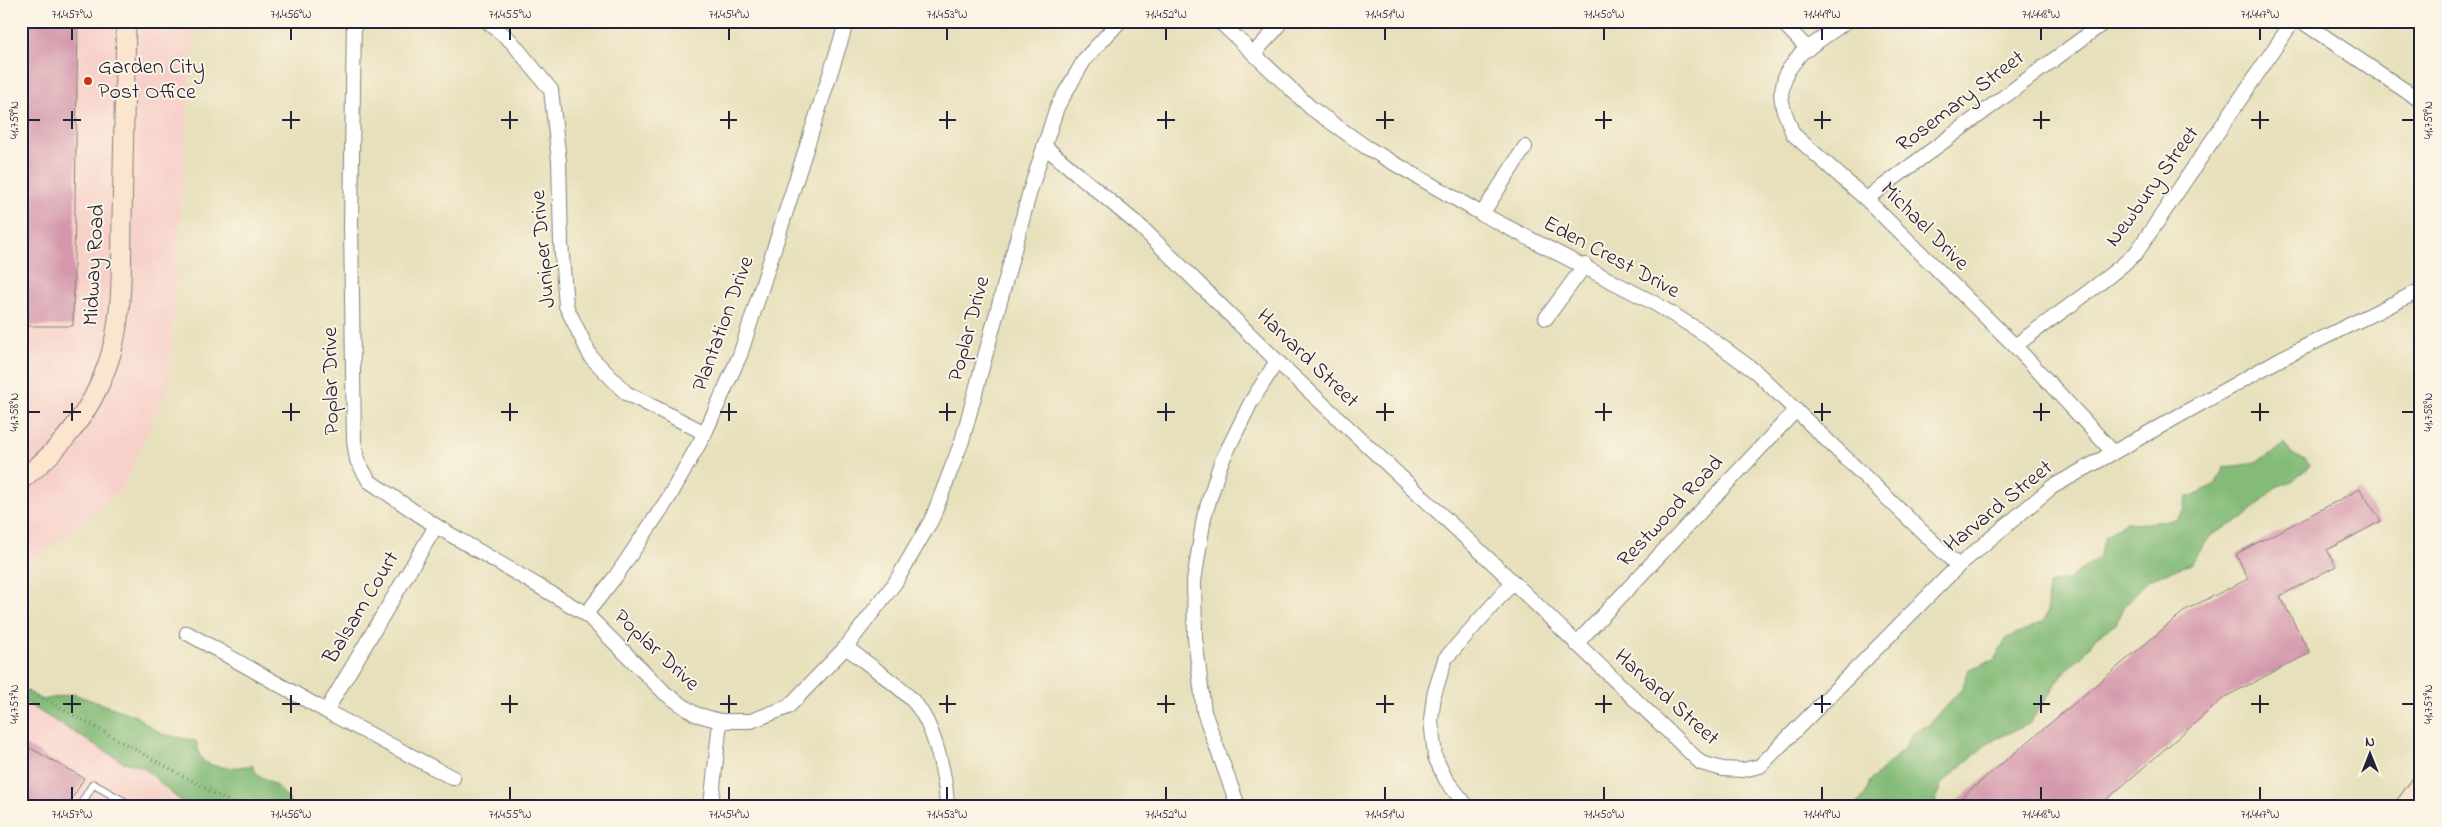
<svg xmlns="http://www.w3.org/2000/svg" width="2442" height="827" viewBox="0 0 2442 827" font-family="'Indie Flower',sans-serif">
  <style>
    .built { fill: #f7d1c9 }
    .forest { fill: #84bb78; stroke: #536e5a }
    .building { fill: #d497ab }
    .lines { fill: none; stroke-linecap: round; stroke-linejoin: round }
    .lane-casing { stroke: #84817c; stroke-width: 9 }
    .street-casing { stroke: #84817c; stroke-width: 16 }
    .secondary-casing { stroke: #84817c; stroke-width: 21 }
    .path { stroke: #84817c; stroke-width: 3; stroke-dasharray: 1 4; stroke-linecap: butt }
    .lane { stroke: #fff; stroke-width: 7 }
    .street { stroke: #fff; stroke-width: 14 }
    .secondary { stroke: #fce5cf; stroke-width: 19 }
    .ticks { fill: none; stroke: #22223b; stroke-width: 2 }
    .poi-dot { fill: #c8321e; stroke: #fcf5e5; stroke-width: 2 }
    .labels { text-anchor: middle; dominant-baseline: central; stroke-width: 4; stroke-linejoin: round; paint-order: stroke }
    .poi-label { font-size: 22px; fill: #22223b; stroke: #fcf5e5; text-anchor: start }
    .street-label { font-size: 22px; fill: #22223b; stroke: #fcf5e5 }
    .neatline { fill: none; stroke: #22223b; stroke-width: 2 }
    .ticks-label { font-size: 12px; text-anchor: middle; fill: #22223b }
  </style>
  <rect width="100%" height="100%" fill="#fcf5e5"/>
  <filter id="ink" filterUnits="userSpaceOnUse"><feTurbulence type="fractalNoise" baseFrequency=".02" numOctaves="2"/><feDisplacementMap in="SourceGraphic" scale="10" xChannelSelector="R" yChannelSelector="G"/><feConvolveMatrix kernelMatrix="1 2 1 2 8 2 1 2 1" color-interpolation-filters="sRGB"/></filter>
  <filter id="wash" filterUnits="userSpaceOnUse"><feTurbulence type="fractalNoise" baseFrequency=".0096" numOctaves="4" result="noise"/><feDisplacementMap in="SourceGraphic" scale="20" xChannelSelector="R" yChannelSelector="G"/><feGaussianBlur stdDeviation="1.12" result="paint"/><feColorMatrix in="noise" values="0 0 0 0 0 0 0 0 0 0 0 0 0 0 0 0 0 1.4 0 .05"/><feComposite in="paint" operator="in"/></filter>
  <g filter="url(#wash)">
    <rect width="100%" height="100%" fill="#e7e0bc"/>
    <!-- built -->
    <g class="built">
      <polygon points="21,21 194,21 169,383 123,487 98,510 21,570"/>
      <polygon points="21,700 123,762 140,766 166,790 190,806 21,806"/>
    </g>
    <!-- forest -->
    <g class="forest">
      <path d="M 2284,443 L 2292,455 L 2306,460 L 2310,466 L 2294,480 L 2276,487 L 2244,518 L 2211,535 L 2191,564 L 2149,579 L 2123,607 L 2116,624 L 2096,637 L 2081,658 L 2066,669 L 2029,724 L 1989,742 L 1941,784 L 1934,806 L 1856,806 L 1865,795 L 1870,781 L 1905,748 L 1912,732 L 1927,726 L 1962,689 L 1969,669 L 1994,660 L 2007,638 L 2043,622 L 2047,612 L 2048,584 L 2069,579 L 2099,557 L 2105,537 L 2126,521 L 2134,524 L 2176,520 L 2184,510 L 2187,498 L 2215,485 L 2224,467 C 2251,465 2263,462 2284,443 Z"/>
      <path d="M 21,688 L 42,700 L 73,694 L 134,715 L 161,734 L 196,741 C 198,745 198,752 200,756 C 207,771 239,768 252,765 L 257,775 C 274,782 283,790 292,806 L 190,806 C 170,797 154,772 139,766 C 134,764 128,763 123,762 L 21,700 Z"/>
    </g>
    <g id="blocks">
      <!-- building -->
      <g class="building">
        <polygon points="21,21 78,21 73,326 21,326"/>
        <polygon points="2360,489 2381,521 2327,550 2336,566 2280,596 2310,653 2225,697 2099,806 1951,806 2187,609 2248,579 2236,554"/>
        <polygon points="21,743 84,778 68,806 21,806"/>
      </g>
    </g>
  </g>
  <g filter="url(#ink)">
    <use href="#blocks" fill-opacity="0" stroke="#84817c" stroke-width="1"/>
    <g class="lines">
      <defs>
        <polyline id="lane" points="80,806 93,784 132,806"/>
        <g id="street">
          <polyline points="354,21 351,225 354,441 357,460 369,481 436,526 586,614 666,694 695,714 720,721 751,721 788,707 846,647 895,583 932,519 962,441 1030,191 1057,107 1085,59 1120,21"/>
          <polyline points="487,21 511,41 551,90 559,161 561,243 566,306 591,357 626,393 705,433"/>
          <polyline points="1219,21 1311,108 1366,147 1482,214 1654,303 1700,331 1756,372 1958,566"/>
          <polyline points="1781,21 1808,49"/>
          <polyline points="1847,21 1801,53 1786,73 1781,94 1783,108 1793,134 1866,199 2015,346 2113,452"/>
          <polyline points="2301,21 2421,101"/>
          <polyline points="1254,53 1277,28 1280,21"/>
          <polyline points="1044,146 1142,228 1277,361 1513,582 1701,763 1723,769 1743,770 1760,766 1958,566 2052,487 2282,358 2421,290"/>
          <polyline points="1866,199 2106,21"/>
          <polyline points="1482,214 1525,147"/>
          <polyline points="1546,318 1585,265"/>
          <path d="M 2015,346 C 2055,315 2098,288 2136,253 L 2293,21"/>
          <polyline points="586,614 616,576 668,499 705,433 740,355 847,21"/>
          <polyline points="187,633 326,711 453,778"/>
          <polyline points="1576,644 1796,410"/>
          <path d="M 846,647 C 868,665 894,681 913,701 C 934,723 946,776 947,806"/>
          <polyline points="326,711 436,526"/>
          <polyline points="711,806 720,721"/>
          <polyline points="1238,806 1204,712 1195,638 1194,581 1204,517 1220,465 1251,402 1277,361"/>
          <polyline points="1467,806 1446,780 1435,757 1431,720 1434,695 1445,659 1513,582"/>
        </g>
        <g id="secondary">
          <path d="M 21,480 C 59,451 91,412 107,366 C 124,320 121,267 122,219 C 123,153 125,87 126,21"/>
          <polyline points="2405,806 2421,784"/>
        </g>
      </defs>
      <!-- lane casing -->
      <use href="#lane" class="lane-casing"/>
      <!-- street casing -->
      <use href="#street" class="street-casing"/>
      <!-- secondary casing -->
      <use href="#secondary" class="secondary-casing"/>
      <!-- path -->
      <polyline class="path" points="21,686 237,806"/>
      <!-- lane -->
      <use href="#lane" class="lane"/>
      <!-- street -->
      <use href="#street" class="street"/>
      <!-- secondary -->
      <use href="#secondary" class="secondary"/>
    </g>
  </g>
  <!-- ticks -->
  <path class="ticks" d="M 72,28 L 72,40M 291,28 L 291,40M 510,28 L 510,40M 729,28 L 729,40M 947,28 L 947,40M 1166,28 L 1166,40M 1385,28 L 1385,40M 1604,28 L 1604,40M 1822,28 L 1822,40M 2041,28 L 2041,40M 2260,28 L 2260,40M 72,111 L 72,129M 291,111 L 291,129M 510,111 L 510,129M 729,111 L 729,129M 947,111 L 947,129M 1166,111 L 1166,129M 1385,111 L 1385,129M 1604,111 L 1604,129M 1822,111 L 1822,129M 2041,111 L 2041,129M 2260,111 L 2260,129M 28,120 L 40,120M 63,120 L 81,120M 282,120 L 300,120M 501,120 L 518,120M 720,120 L 737,120M 939,120 L 956,120M 1157,120 L 1175,120M 1376,120 L 1394,120M 1595,120 L 1612,120M 1814,120 L 1831,120M 2033,120 L 2050,120M 2251,120 L 2269,120M 2402,120 L 2414,120M 72,403 L 72,421M 291,403 L 291,421M 510,403 L 510,421M 729,403 L 729,421M 947,403 L 947,421M 1166,403 L 1166,421M 1385,403 L 1385,421M 1604,403 L 1604,421M 1822,403 L 1822,421M 2041,403 L 2041,421M 2260,403 L 2260,421M 28,412 L 40,412M 63,412 L 81,412M 282,412 L 300,412M 501,412 L 518,412M 720,412 L 737,412M 939,412 L 956,412M 1157,412 L 1175,412M 1376,412 L 1394,412M 1595,412 L 1612,412M 1814,412 L 1831,412M 2033,412 L 2050,412M 2251,412 L 2269,412M 2402,412 L 2414,412M 72,695 L 72,713M 291,695 L 291,713M 510,695 L 510,713M 729,695 L 729,713M 947,695 L 947,713M 1166,695 L 1166,713M 1385,695 L 1385,713M 1604,695 L 1604,713M 1822,695 L 1822,713M 2041,695 L 2041,713M 2260,695 L 2260,713M 28,704 L 40,704M 63,704 L 81,704M 282,704 L 300,704M 501,704 L 518,704M 720,704 L 737,704M 939,704 L 956,704M 1157,704 L 1175,704M 1376,704 L 1394,704M 1595,704 L 1612,704M 1814,704 L 1831,704M 2033,704 L 2050,704M 2251,704 L 2269,704M 2402,704 L 2414,704M 72,787 L 72,800M 291,787 L 291,800M 510,787 L 510,800M 729,787 L 729,800M 947,787 L 947,800M 1166,787 L 1166,800M 1385,787 L 1385,800M 1604,787 L 1604,800M 1822,787 L 1822,800M 2041,787 L 2041,800M 2260,787 L 2260,800"/>
  <!-- markers -->
  <circle class="poi-dot" cx="88" cy="81" r="5"/>
  <g class="labels">
    <!-- poi labels -->
    <g class="poi-label">
      <text x="98" y="68">Garden City<tspan x="98" dy="25">Post Office</tspan></text>
    </g>
    <!-- street labels -->
    <g class="street-label">
      <text transform="translate(1961 102) rotate(-37)">Rosemary Street</text>
      <text transform="translate(2153 187) rotate(-54)">Newbury Street</text>
      <text transform="translate(1924 227) rotate(45)">Michael Drive</text>
      <text transform="translate(544 249) rotate(-95)">Juniper Drive</text>
      <text transform="translate(1611 258) rotate(28)">Eden Crest Drive</text>
      <text transform="translate(95 265) rotate(-87)">Midway Road</text>
      <text transform="translate(724 324) rotate(-70)">Plantation Drive</text>
      <text transform="translate(970 329) rotate(-75)">Poplar Drive</text>
      <text transform="translate(1307 359) rotate(44)">Harvard Street</text>
      <text transform="translate(332 381) rotate(-91)">Poplar Drive</text>
      <text transform="translate(1999 507) rotate(-39)">Harvard Street</text>
      <text transform="translate(1671 512) rotate(-47)">Restwood Road</text>
      <text transform="translate(362 608) rotate(-59)">Balsam Court</text>
      <text transform="translate(656 651) rotate(43)">Poplar Drive</text>
      <text transform="translate(1666 698) rotate(42)">Harvard Street</text>
    </g>
  </g>
  <!-- margin -->
  <rect width="2442" height="827" fill="none" stroke="#fcf5e5" stroke-width="55"/>
  <!-- north arrow -->
  <g transform="translate(2370 754)" stroke="#fcf5e5" stroke-width="4" paint-order="stroke">
  <path d="M0-4L9 19L0 12L-9 19Z" fill="#22223b"/>
  <text y="-8" font-size="14" font-weight="bold" text-anchor="middle" fill="#22223b">N</text>
  </g>
  <rect x="28" y="28" width="2386" height="772" class="neatline"/>
  <g class="ticks-label">
    <text x="72" y="18">71.457°W</text>
    <text x="291" y="18">71.456°W</text>
    <text x="510" y="18">71.455°W</text>
    <text x="729" y="18">71.454°W</text>
    <text x="947" y="18">71.453°W</text>
    <text x="1166" y="18">71.452°W</text>
    <text x="1385" y="18">71.451°W</text>
    <text x="1604" y="18">71.450°W</text>
    <text x="1822" y="18">71.449°W</text>
    <text x="2041" y="18">71.448°W</text>
    <text x="2260" y="18">71.447°W</text>
    <text transform="translate(14 120) rotate(-90)" y="4">41.759°N</text>
    <text transform="translate(2428 120) rotate(-90)" y="4">41.759°N</text>
    <text transform="translate(14 412) rotate(-90)" y="4">41.758°N</text>
    <text transform="translate(2428 412) rotate(-90)" y="4">41.758°N</text>
    <text transform="translate(14 704) rotate(-90)" y="4">41.757°N</text>
    <text transform="translate(2428 704) rotate(-90)" y="4">41.757°N</text>
    <text x="72" y="818">71.457°W</text>
    <text x="291" y="818">71.456°W</text>
    <text x="510" y="818">71.455°W</text>
    <text x="729" y="818">71.454°W</text>
    <text x="947" y="818">71.453°W</text>
    <text x="1166" y="818">71.452°W</text>
    <text x="1385" y="818">71.451°W</text>
    <text x="1604" y="818">71.450°W</text>
    <text x="1822" y="818">71.449°W</text>
    <text x="2041" y="818">71.448°W</text>
    <text x="2260" y="818">71.447°W</text>
  </g>
</svg>
